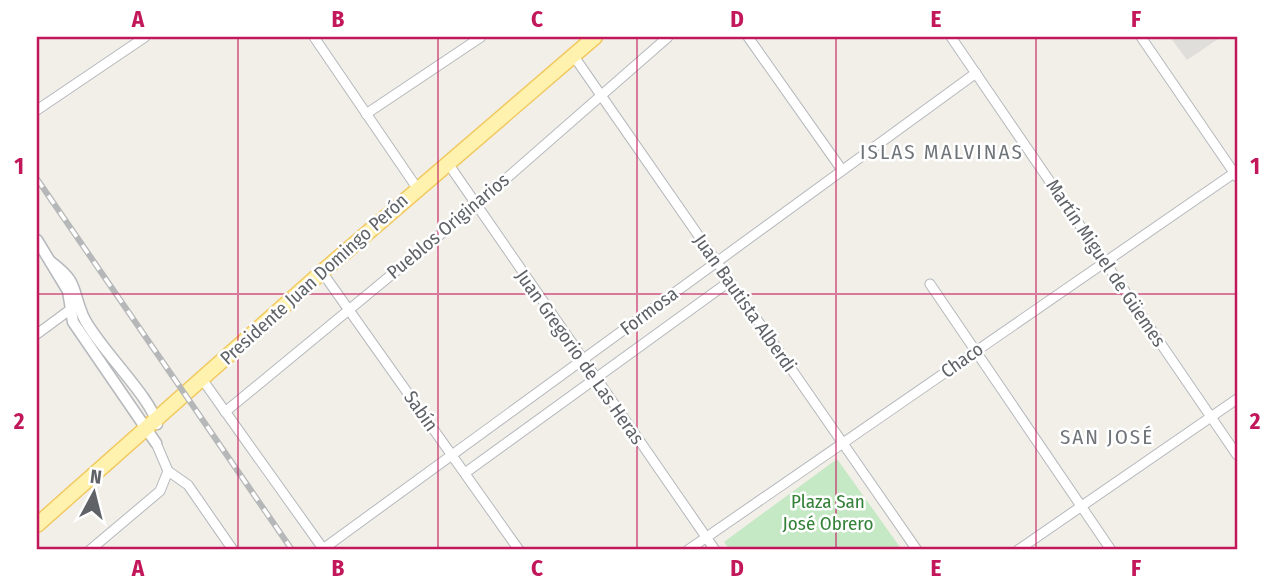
<svg xmlns="http://www.w3.org/2000/svg" width="1274" height="587" viewBox="0 0 1274 587" font-family="'Fira Sans Condensed',sans-serif">
  <style>
    .industrial { fill: #e0deda }
    .green { fill: #c5e8c5 }
    .lines { fill: none; stroke-linecap: round; stroke-linejoin: round }
    .minor-casing { stroke: #b5b8bc; stroke-width: 11 }
    .tertiary-casing { stroke: #b5b8bc; stroke-width: 13 }
    .primary-casing { stroke: #f2c960; stroke-width: 17 }
    .minor { stroke: #fff; stroke-width: 9 }
    .tertiary { stroke: #fff; stroke-width: 10 }
    .primary { stroke: #fff2af; stroke-width: 14 }
    .rail-casing { stroke: #b6b7b8; stroke-width: 6 }
    .rail { stroke: #fff; stroke-width: 3.5; stroke-dasharray: 10; stroke-linecap: butt }
    .grid { fill: none; stroke: #c2185b; stroke-width: 2; stroke-opacity: 0.55 }
    .labels { text-anchor: middle; dominant-baseline: central; stroke-width: 5; stroke-linejoin: round; paint-order: stroke }
    .street-label { font-size: 19px; fill: #5f6368; stroke: #fff }
    .park-label { font-size: 19px; fill: #348238; stroke: #fff }
    .neighbourhood-label { font-size: 21px; letter-spacing: 2px; fill: #70757a; stroke: #fff }
    .neatline { fill: none; stroke: #c2185b; stroke-width: 2.5 }
    .grid-label { font-size: 23px; text-anchor: middle; font-weight: bold; fill: #c2185b }
  </style>
  <rect width="100%" height="100%" fill="#f1efe8"/>
  <!-- industrial -->
  <polygon class="industrial" points="1170,37 1221,37 1187,60"/>
  <!-- green -->
  <polygon class="green" points="837,459 902,550 730,550 724,542"/>
  <g class="lines">
    <defs>
      <g id="minor">
        <polyline points="314,37 417,188"/>
        <polyline points="748,37 842,170"/>
        <polyline points="951,37 1237,455"/>
        <polyline points="1141,37 1237,177"/>
        <polyline points="573,55 917,550"/>
        <polyline points="37,110 145,37"/>
        <polyline points="366,114 481,37"/>
        <polyline points="447,162 715,550"/>
        <polyline points="322,272 519,550"/>
        <polyline points="930,284 1111,550"/>
        <polyline points="37,334 75,306"/>
        <polyline points="202,379 324,550"/>
        <polyline points="225,412 476,205 668,37"/>
        <polyline points="156,443 168,471 188,485 233,550"/>
        <polyline points="465,473 730,281"/>
        <polyline points="323,549 976,73"/>
        <polyline points="90,550 160,491 168,471"/>
        <polyline points="688,550 1237,171"/>
        <polyline points="1018,550 1237,399"/>
      </g>
      <g id="tertiary">
        <polyline points="37,240 68,291 73,322 156,443"/>
        <path d="M 51,262 C 79,283 71,288 83,316 C 96,345 152,398 157,424"/>
      </g>
      <polyline id="primary" points="37,525 322,272 595,37"/>
    </defs>
    <!-- minor casing -->
    <use href="#minor" class="minor-casing"/>
    <!-- tertiary casing -->
    <use href="#tertiary" class="tertiary-casing"/>
    <!-- primary casing -->
    <use href="#primary" class="primary-casing"/>
    <!-- minor -->
    <use href="#minor" class="minor"/>
    <!-- tertiary -->
    <use href="#tertiary" class="tertiary"/>
    <!-- primary -->
    <use href="#primary" class="primary"/>
    <defs>
      <polyline id="rail" points="37,179 292,550"/>
    </defs>
    <!-- rail casing -->
    <use href="#rail" class="rail-casing"/>
    <!-- rail -->
    <use href="#rail" class="rail"/>
  </g>
  <!-- grid -->
  <path class="grid" d="M 238,37 L 238,550M 438,37 L 438,550M 637,37 L 637,550M 836,37 L 836,550M 1036,37 L 1036,550M 37,294 L 1237,294"/>
  <g class="labels">
    <!-- street labels -->
    <g class="street-label">
      <text transform="translate(448 226) rotate(-40)">Pueblos Originarios</text>
      <text transform="translate(1106 263) rotate(56)">Martín Miguel de Güemes</text>
      <text transform="translate(314 279) rotate(-42)">Presidente Juan Domingo Perón</text>
      <text transform="translate(745 303) rotate(55)">Juan Bautista Alberdi</text>
      <text transform="translate(649 311) rotate(-37)">Formosa</text>
      <text transform="translate(580 357) rotate(55)">Juan Gregorio de Las Heras</text>
      <text transform="translate(962 360) rotate(-35)">Chaco</text>
      <text transform="translate(421 411) rotate(55)">Sabín</text>
    </g>
    <!-- park labels -->
    <g class="park-label">
      <text x="828" y="501">Plaza San<tspan x="828" dy="22">José Obrero</tspan></text>
    </g>
    <!-- neighbourhood labels -->
    <g class="neighbourhood-label">
      <text x="942" y="152">ISLAS MALVINAS</text>
      <text x="1107" y="437">SAN JOSÉ</text>
    </g>
  </g>
  <!-- border -->
  <rect width="1274" height="587" fill="none" stroke="#ffffff" stroke-width="77"/>
  <!-- north arrow -->
  <g transform="translate(94 493) rotate(7)" stroke="#ffffff" stroke-width="5" paint-order="stroke">
  <path d="M0-5L12 26L0 18L-12 26Z" fill="#5f6368"/>
  <text y="-10" font-size="19" font-weight="bold" text-anchor="middle" fill="#5f6368">N</text>
  </g>
  <rect x="38" y="38" width="1198" height="510" class="neatline"/>
  <g class="grid-label">
    <text x="138" y="27">A</text>
    <text x="338" y="27">B</text>
    <text x="537" y="27">C</text>
    <text x="737" y="27">D</text>
    <text x="936" y="27">E</text>
    <text x="1136" y="27">F</text>
    <text x="19" y="174">1</text>
    <text x="1255" y="174">1</text>
    <text x="19" y="429">2</text>
    <text x="1255" y="429">2</text>
    <text x="138" y="576">A</text>
    <text x="338" y="576">B</text>
    <text x="537" y="576">C</text>
    <text x="737" y="576">D</text>
    <text x="936" y="576">E</text>
    <text x="1136" y="576">F</text>
  </g>
</svg>
